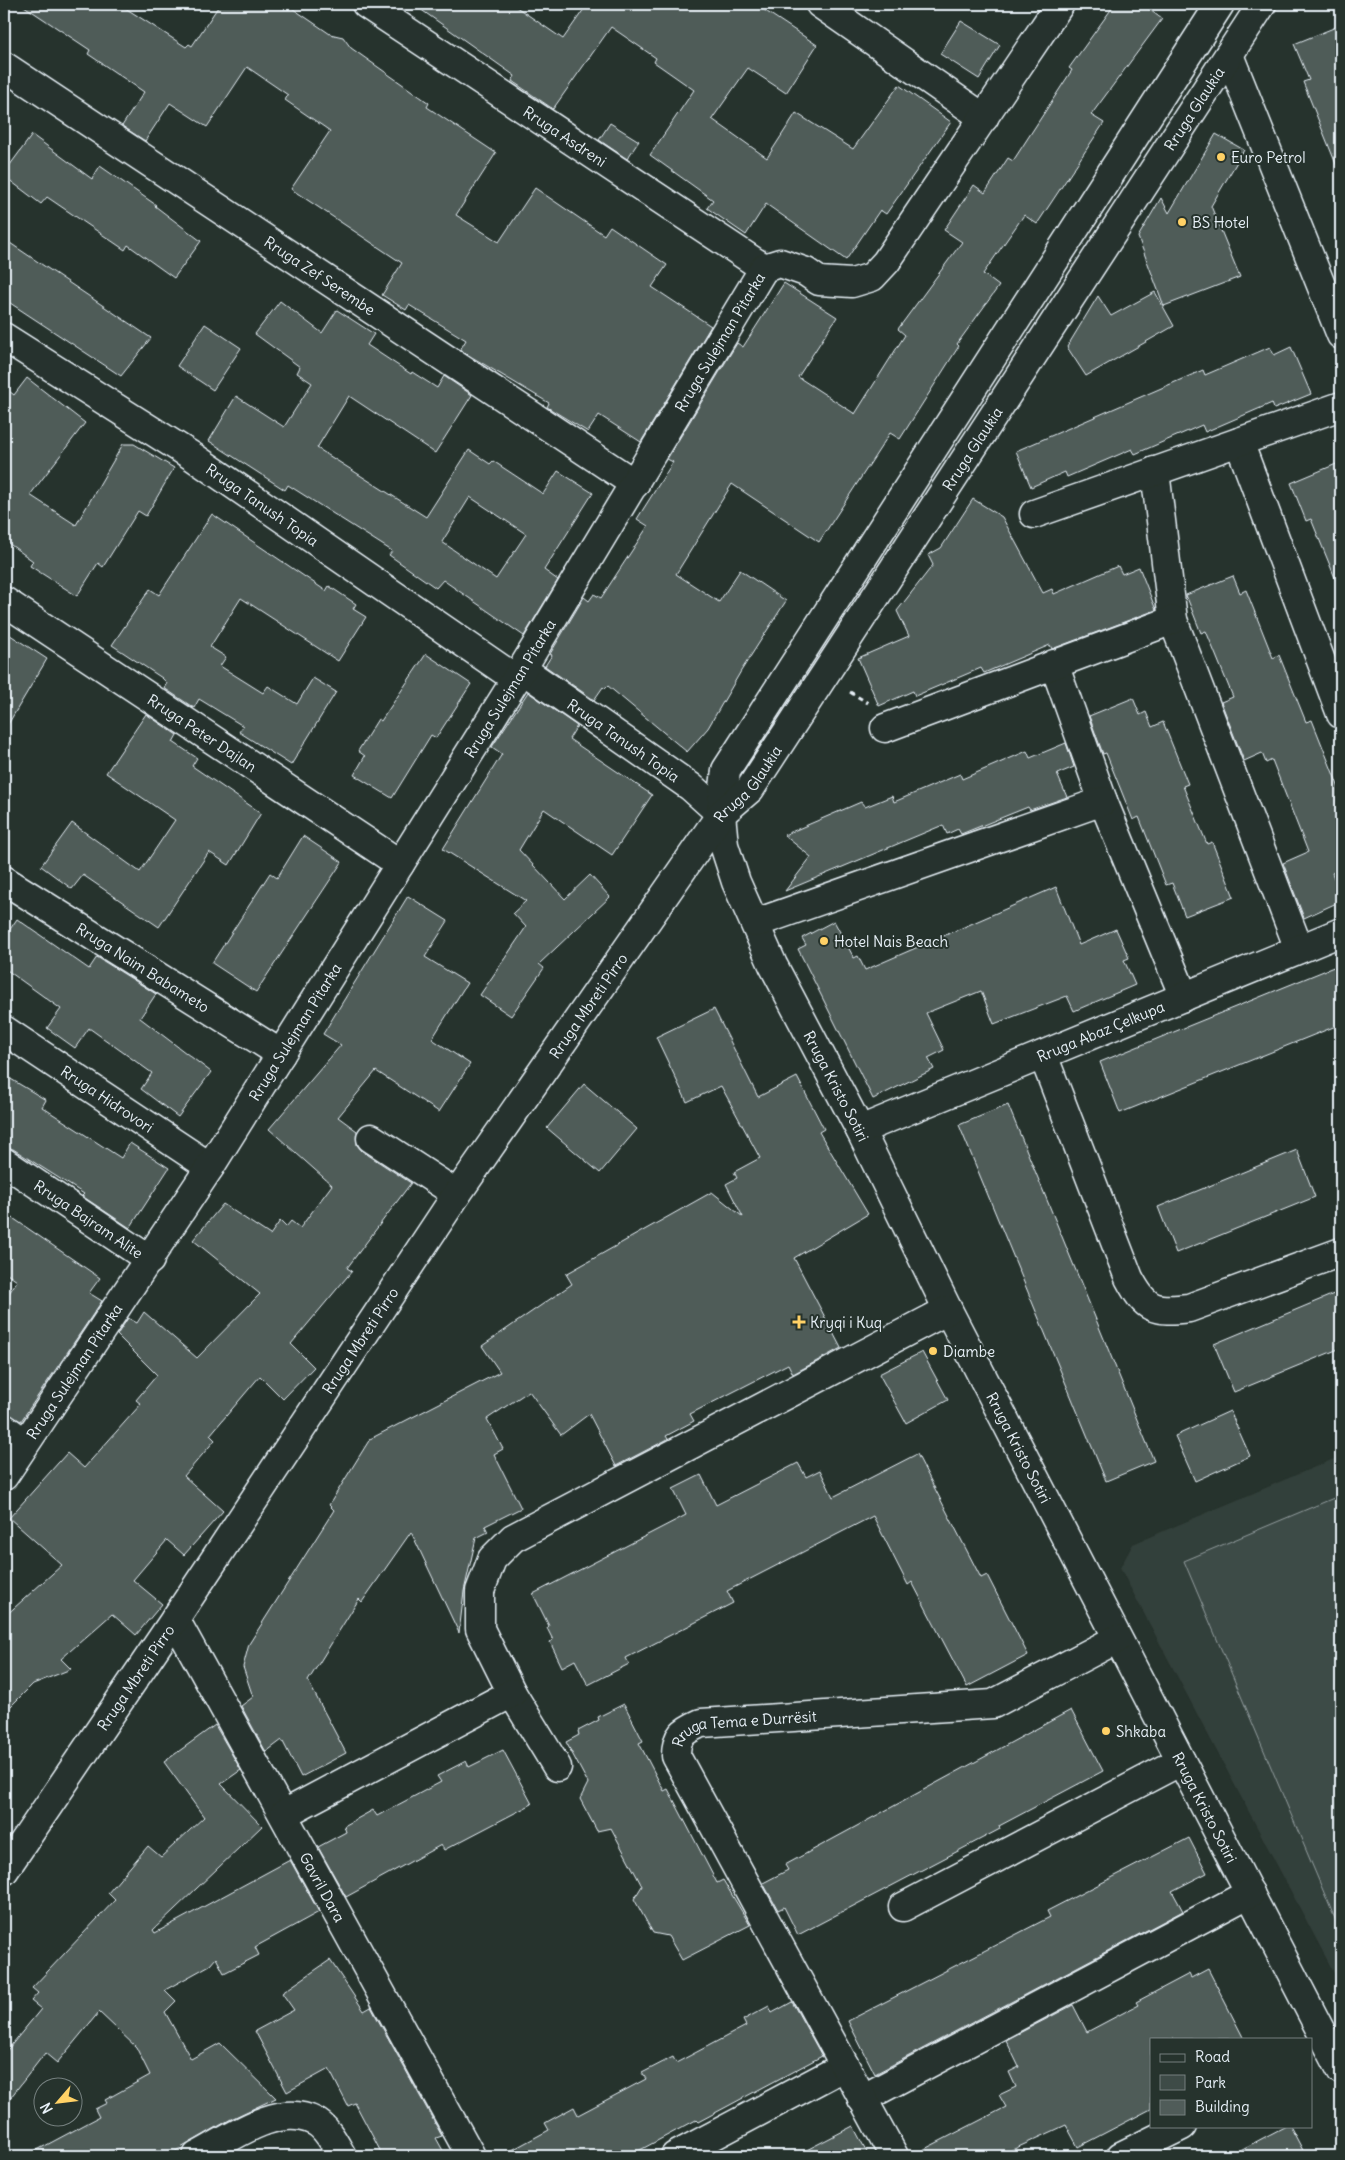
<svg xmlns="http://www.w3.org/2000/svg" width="1345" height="2160" viewBox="0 0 1345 2160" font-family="Delius,sans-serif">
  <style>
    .built { fill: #333f3a }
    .green { fill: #3e4b47; stroke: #939ea0 }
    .building { fill: #505c59; stroke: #e8f1f8; fill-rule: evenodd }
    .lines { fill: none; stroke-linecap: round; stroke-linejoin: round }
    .minor-casing { stroke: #e8f1f8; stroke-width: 31 }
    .major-casing { stroke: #e8f1f8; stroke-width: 31 }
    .path { stroke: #e8f1f8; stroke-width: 3; stroke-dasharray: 5 4; stroke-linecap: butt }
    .minor { stroke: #26332d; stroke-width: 28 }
    .major { stroke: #26332d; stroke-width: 28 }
    .poi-dot { fill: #ffd166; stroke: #26332d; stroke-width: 2 }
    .labels { text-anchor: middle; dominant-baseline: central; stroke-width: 4; stroke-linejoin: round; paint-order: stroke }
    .street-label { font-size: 15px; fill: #e8f1f8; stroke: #26332d }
    .poi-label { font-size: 15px; fill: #e8f1f8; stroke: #26332d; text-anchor: start }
  </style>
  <rect width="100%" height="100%" fill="#26332d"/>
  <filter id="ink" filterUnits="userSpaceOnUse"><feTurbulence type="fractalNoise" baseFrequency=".02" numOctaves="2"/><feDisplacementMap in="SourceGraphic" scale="10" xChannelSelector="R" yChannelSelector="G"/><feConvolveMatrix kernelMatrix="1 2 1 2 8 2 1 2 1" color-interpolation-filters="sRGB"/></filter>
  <g filter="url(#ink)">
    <!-- built -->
    <polygon class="built" points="1341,1456 1341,1986 1120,1568 1133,1544"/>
    <!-- green -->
    <polygon class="green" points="1341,1495 1341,1933 1184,1561"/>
    <!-- building -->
    <g class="building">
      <polygon points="21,4 119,4 186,47 189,44 192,46 220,4 286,4 330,34 343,37 351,48 429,103 427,107 496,153 456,215 499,242 535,188 604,235 610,226 667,265 652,287 711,326 641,442 599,415 588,432 547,407 549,403 460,350 466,340 409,305 406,310 382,295 402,263 291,189 330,131 285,100 288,95 247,67 207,127 170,103 145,141 122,126 144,92 88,54 90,50"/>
      <polygon points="413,4 512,4 563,39 584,9 576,4 755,4 817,45 786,93 748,68 712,119 767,158 796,113 853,149 899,85 951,122 886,214 880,210 846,260 766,204 746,235 707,208 713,200 650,155 694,90 654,62 656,58 611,27 553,109 512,81 515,76"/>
      <polygon points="1115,4 1142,4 1162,19 1091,115 1104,123 1037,224 1024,215 983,274 999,286 957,344 959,346 900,439 890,433 819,542 732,484 676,574 719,602 740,570 786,601 741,671 708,728 687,752 608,686 605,689 603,687 594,700 545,666 552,655 550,654 584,597 589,601 594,594 601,598 648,526 637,519 673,462 667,459 737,343 743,347 784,283 837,317 798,377 855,414 905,335 898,329 962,242 944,230 974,185 985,193 1008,158 1013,161 1072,70 1069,68"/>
      <polygon points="961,21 1000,45 979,79 940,54"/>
      <polygon points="1341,25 1341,173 1340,174 1303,82 1309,80 1294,44"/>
      <polygon points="610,123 639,141 627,159 599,140"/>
      <polygon points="1216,134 1244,150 1211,206 1240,277 1164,306 1138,237 1161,198 1169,213"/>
      <polygon points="32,135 92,179 100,166 156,205 155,206 201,241 174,278 128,245 125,250 47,197 41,204 4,176 4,173"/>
      <polygon points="4,239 151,338 121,376 4,299"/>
      <polygon points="1155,292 1174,326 1086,376 1067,347 1098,296 1111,316"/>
      <path d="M 280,301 L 322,333 L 337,310 L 374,334 L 367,345 L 411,374 L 412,372 L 437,388 L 444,376 L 472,395 L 435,453 L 349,396 L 317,448 L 426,517 L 469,450 L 490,464 L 493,461 L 543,494 L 558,471 L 593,493 L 544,570 L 558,580 L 524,636 L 443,580 L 436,588 L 389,555 L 392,551 L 288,485 L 285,490 L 209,441 L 236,396 L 284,427 L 312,383 L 297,373 L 300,367 L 255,334 ZM 470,497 L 526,534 L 496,579 L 442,542 Z"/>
      <polygon points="205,324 241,348 213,390 177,366"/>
      <polygon points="1270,347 1274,355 1291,347 1311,394 1274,409 1272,403 1205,432 1202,425 1135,454 1132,449 1067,477 1065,472 1031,487 1016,451 1203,370 1205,375"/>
      <polygon points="27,378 85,423 30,495 76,525 123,444 134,444 174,468 146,516 138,511 103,567 98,563 77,596 30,566 33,561 4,540 4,387 14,395"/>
      <polygon points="1341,462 1341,590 1340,590 1311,519 1306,521 1291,483"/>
      <polygon points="973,499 1002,517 1043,593 1052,589 1054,594 1118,566 1122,574 1139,567 1156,610 1052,649 1050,645 984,673 981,668 915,696 913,691 879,706 858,658 909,636 897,611 933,565 928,555 941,548"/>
      <polygon points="212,514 326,591 329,586 356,604 353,609 366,617 338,661 241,598 210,647 226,657 220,666 263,693 268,686 297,704 313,678 336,692 291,765 239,732 243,726 199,699 194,708 164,688 167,683 162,678 112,645 150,589 159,595"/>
      <polygon points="1233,576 1240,593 1246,590 1273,658 1279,655 1306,722 1312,720 1341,793 1341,869 1332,873 1341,895 1341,901 1304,918 1283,863 1308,852 1301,834 1272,760 1266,763 1262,753 1244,761 1221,702 1233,697 1206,631 1201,633 1186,595"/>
      <polygon points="4,631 47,659 4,731"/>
      <polygon points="426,654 471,684 436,738 431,735 392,798 354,775 365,756 358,751 378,719 381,721"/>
      <polygon points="528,692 577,726 569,739 652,795 612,855 544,809 519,850 565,899 590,875 610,897 539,964 544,968 511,1016 480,995 526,927 513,913 526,901 443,849 502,754 492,747"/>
      <polygon points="1133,698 1140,715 1146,712 1152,727 1163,722 1188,784 1183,786 1207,844 1212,842 1234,897 1185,916 1172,883 1166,885 1139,817 1133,820 1106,753 1103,754 1089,716"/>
      <polygon points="146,714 177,735 173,742 197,758 192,766 261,813 229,865 209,852 159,927 83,875 72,889 41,866 72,823 140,872 175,820 106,773"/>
      <polygon points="1066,743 1074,767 1057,774 1067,797 1030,810 1028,807 961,834 958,829 947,834 943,825 785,891 811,857 784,835 861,802 865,807 892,796 894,802 960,774 962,779 1027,751 1030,758"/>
      <polygon points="303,836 342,862 256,992 212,963 270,873 277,878"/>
      <polygon points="1056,887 1079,945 1116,929 1129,958 1124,960 1135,985 1074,1011 1067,996 994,1024 981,991 926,1013 944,1050 928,1058 934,1069 873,1099 798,949 806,945 802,938 834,921 854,958 858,956 865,970"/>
      <polygon points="408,896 448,921 425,957 467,983 432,1039 470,1064 439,1112 376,1071 338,1117 357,1131 357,1145 362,1151 411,1183 347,1268 352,1271 291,1344 314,1367 283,1399 260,1376 210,1435 215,1440 184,1476 223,1511 184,1555 167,1540 133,1580 162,1604 136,1635 112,1614 61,1659 71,1669 33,1684 4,1713 4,1617 62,1565 9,1518 67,1453 84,1468 141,1404 136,1400 157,1375 117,1335 128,1318 137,1323 144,1312 197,1358 260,1294 193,1240 223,1204 270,1235 280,1221 286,1227 291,1221 300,1228 332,1185 269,1129 341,1045 323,1034"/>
      <polygon points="17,919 89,969 97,957 156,994 140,1018 211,1072 178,1117 141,1089 152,1073 89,1028 75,1048 47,1028 61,1009 4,968 4,938"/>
      <polygon points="1341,964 1341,1024 1120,1113 1100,1062"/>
      <polygon points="714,1009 758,1097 797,1077 824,1129 819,1132 868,1214 794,1258 841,1348 793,1374 788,1364 690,1414 694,1421 666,1436 668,1439 616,1466 589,1414 561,1435 529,1391 487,1419 503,1449 494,1454 521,1508 485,1526 488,1532 476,1538 464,1591 459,1633 411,1532 362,1602 359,1599 308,1681 346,1753 301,1777 282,1740 266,1752 241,1706 253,1697 243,1667 249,1644 334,1510 329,1505 370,1439 500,1372 482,1346 572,1284 566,1274 712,1192 743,1217 726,1184 737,1178 734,1172 760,1158 721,1086 687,1102 656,1037"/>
      <polygon points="4,1075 46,1100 42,1107 121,1158 130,1143 169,1168 130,1228 82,1196 84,1194 13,1149 4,1147"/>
      <polygon points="584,1084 637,1129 600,1173 547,1128"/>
      <polygon points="1008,1105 1154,1461 1106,1481 959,1125"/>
      <polygon points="1297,1150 1315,1197 1176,1253 1158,1207"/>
      <polygon points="4,1212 100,1278 89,1293 102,1301 21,1421 4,1412 4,1301 17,1281 4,1272"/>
      <polygon points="1341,1291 1341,1348 1234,1392 1214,1344"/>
      <polygon points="922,1352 948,1400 906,1423 879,1374"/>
      <polygon points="1230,1411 1250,1456 1195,1481 1175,1436"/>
      <polygon points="917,1454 981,1578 987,1575 1028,1655 967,1687 912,1582 908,1585 873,1516 727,1591 733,1603 626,1658 629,1664 588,1685 575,1660 562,1667 550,1642 553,1640 547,1628 549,1626 533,1594 686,1515 673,1489 701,1475 716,1505 798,1463 806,1477 820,1470 833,1497"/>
      <polygon points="624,1704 643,1741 639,1743 664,1791 668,1789 717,1883 723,1880 750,1925 682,1960 668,1936 653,1933 634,1899 642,1886 611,1828 597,1831 580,1799 588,1783 566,1742 579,1735 578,1731 599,1720 598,1717"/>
      <polygon points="1071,1710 1103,1771 999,1826 1000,1829 798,1935 784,1907 778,1910 763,1883 788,1870 785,1865"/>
      <polygon points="215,1725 241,1770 221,1784 262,1826 153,1930 155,1933 290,1860 319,1912 255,1947 259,1955 224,1973 216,1958 210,1965 165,1990 176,2001 165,2012 191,2059 220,2043 276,2098 231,2119 167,2156 26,2156 99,2117 95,2109 107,2103 105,2100 150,2075 136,2047 99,2012 57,2063 45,2053 4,2106 4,2054 41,2009 31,2001 38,1993 32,1988 115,1900 108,1893 148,1846 161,1857 204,1817 164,1762"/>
      <polygon points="503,1750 532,1804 444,1850 441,1845 346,1897 318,1847 346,1832 344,1826 373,1810 377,1816 441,1782 437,1776 466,1761 469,1767"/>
      <polygon points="1189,1838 1207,1873 1172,1891 1183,1911 875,2074 848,2021 1050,1917 1047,1911"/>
      <polygon points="330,1960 364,2011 371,2007 442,2136 436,2138 446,2156 383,2156 355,2103 348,2106 329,2069 287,2092 255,2031 294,2010 282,1993"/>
      <polygon points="1208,1969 1244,2039 1151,2039 1151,2109 1078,2147 1066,2125 999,2156 911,2156 1006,2107 999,2095 1016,2087 1009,2072 1019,2067 1006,2040 1073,2005 1087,2032 1138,2005 1136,2002 1189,1974 1191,1978"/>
      <polygon points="792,2002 822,2056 698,2122 696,2120 629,2156 501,2156 549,2130 545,2123 574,2107 578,2115 646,2079 642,2073 673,2057 676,2063 746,2026 743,2020 769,2006 772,2013"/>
      <polygon points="853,2126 869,2156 795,2156"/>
      <polygon points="1286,2126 1290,2126 1306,2156 1229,2156"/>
    </g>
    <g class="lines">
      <defs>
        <g id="minor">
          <path id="s1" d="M 366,4 L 764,268"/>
          <polyline points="820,4 984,118"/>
          <polyline points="1229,55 1341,335"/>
          <path id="s2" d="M 4,66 L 635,484"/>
          <path id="s3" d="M 4,337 L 192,456 L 516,679"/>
          <polyline points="1239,442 1341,714"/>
          <polyline points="1155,471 1173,620 1299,949"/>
          <polyline points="1034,514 1341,406"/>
          <path id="s4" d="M 4,601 L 400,864"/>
          <polyline points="1054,664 1103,801 1184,997"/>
          <path id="s5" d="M 522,669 L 691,787 L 721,814 L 724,845 L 736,882 L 773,965 L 860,1130 L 948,1310 L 1341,2070"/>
          <polyline points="885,728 1173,620"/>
          <path id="s6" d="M 4,880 L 281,1054"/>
          <polyline points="756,923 1103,801"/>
          <path id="s7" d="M 4,1030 L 210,1167"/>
          <path d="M 1043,1055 L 1129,1278 C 1146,1310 1154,1312 1189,1308 L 1341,1252"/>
          <path id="s8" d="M 860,1130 L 1341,932"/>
          <polyline points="371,1138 457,1194"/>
          <path id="s9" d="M 4,1162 L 150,1260"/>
          <polyline points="4,1428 25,1443"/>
          <path id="s10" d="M 4,1476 L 210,1167 L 516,679 L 764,268 L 780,263 L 806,272 L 819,281 L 852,283 L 872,277 L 886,262 L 1060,4"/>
          <path id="s11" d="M 175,1619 L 471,2156"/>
          <polyline points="557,1767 512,1693 480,1629 480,1591 492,1559 513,1538 948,1310"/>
          <polyline points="284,1814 512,1693"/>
          <polyline points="903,1907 1181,1761"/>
          <polyline points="862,2099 1250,1893"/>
          <path d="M 197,2156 C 230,2139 277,2102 314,2121 C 327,2127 335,2144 342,2156"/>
          <polyline points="675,2156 845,2066"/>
          <path id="s12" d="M 894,2156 L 676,1756 C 676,1735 683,1731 701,1723 L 993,1704 L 1117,1639"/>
          <polyline points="1121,2156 1182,2126"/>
        </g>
        <g id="major">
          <polyline points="721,814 726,770 1220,4"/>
          <path id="s13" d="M 4,1871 L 175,1619 L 457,1194 L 721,814 L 750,789 L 1262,4"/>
        </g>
      </defs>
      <!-- minor casing -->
      <use href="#minor" class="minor-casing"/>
      <!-- major casing -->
      <use href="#major" class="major-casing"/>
      <!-- path -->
      <polyline class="path" points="850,692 868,703"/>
      <!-- minor -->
      <use href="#minor" class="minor"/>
      <!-- major -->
      <use href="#major" class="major"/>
    </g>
  </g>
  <!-- markers -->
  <g class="poi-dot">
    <circle cx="1221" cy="157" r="5"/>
    <circle cx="1182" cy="222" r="5"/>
    <circle cx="824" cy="941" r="5"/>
    <path d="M796.5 1314.5h5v5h5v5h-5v5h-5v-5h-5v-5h5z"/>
    <circle cx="933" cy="1351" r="5"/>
    <circle cx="1106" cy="1731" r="5"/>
  </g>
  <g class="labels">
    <!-- street labels -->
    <g class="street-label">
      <text stroke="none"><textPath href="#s13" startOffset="2128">Rruga Glaukia</textPath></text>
      <text stroke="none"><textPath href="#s1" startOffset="239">Rruga Asdreni</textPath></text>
      <text stroke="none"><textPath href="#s2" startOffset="379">Rruga Zef Serembe</textPath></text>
      <text stroke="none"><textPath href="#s10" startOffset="1341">Rruga Sulejman Pitarka</textPath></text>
      <text stroke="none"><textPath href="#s13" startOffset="1722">Rruga Glaukia</textPath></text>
      <text stroke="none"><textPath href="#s3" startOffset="308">Rruga Tanush Topia</textPath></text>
      <text stroke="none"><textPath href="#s10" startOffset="936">Rruga Sulejman Pitarka</textPath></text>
      <text stroke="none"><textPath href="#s4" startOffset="238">Rruga Peter Dajlan</textPath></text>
      <text stroke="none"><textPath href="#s5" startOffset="124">Rruga Tanush Topia</textPath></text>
      <text stroke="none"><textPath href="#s13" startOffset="1318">Rruga Glaukia</textPath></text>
      <text stroke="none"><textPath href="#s6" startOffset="164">Rruga Naim Babameto</textPath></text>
      <text stroke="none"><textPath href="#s13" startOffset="1044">Rruga Mbreti Pirro</textPath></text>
      <text stroke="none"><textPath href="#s10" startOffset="531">Rruga Sulejman Pitarka</textPath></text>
      <text stroke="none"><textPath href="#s8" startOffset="260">Rruga Abaz Çelkupa</textPath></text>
      <text stroke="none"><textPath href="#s5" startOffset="544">Rruga Kristo Sotiri</textPath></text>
      <text stroke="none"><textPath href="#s7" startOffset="124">Rruga Hidrovori</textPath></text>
      <text stroke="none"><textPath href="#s9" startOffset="102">Rruga Bajram Alite</textPath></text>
      <text stroke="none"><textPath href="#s13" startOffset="639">Rruga Mbreti Pirro</textPath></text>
      <text stroke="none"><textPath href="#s10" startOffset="126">Rruga Sulejman Pitarka</textPath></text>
      <text stroke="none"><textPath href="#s5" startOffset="949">Rruga Kristo Sotiri</textPath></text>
      <text stroke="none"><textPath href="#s13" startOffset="234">Rruga Mbreti Pirro</textPath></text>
      <text stroke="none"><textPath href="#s12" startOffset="541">Rruga Tema e Durrësit</textPath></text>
      <text stroke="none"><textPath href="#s5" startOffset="1354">Rruga Kristo Sotiri</textPath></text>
      <text stroke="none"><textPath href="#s11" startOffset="306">Gavril Dara</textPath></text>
    </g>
    <!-- poi labels -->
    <g class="poi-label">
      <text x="1231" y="157">Euro Petrol</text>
      <text x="1192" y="222">BS Hotel</text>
      <text x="834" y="941">Hotel Nais Beach</text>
      <text x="810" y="1322">Kryqi i Kuq</text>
      <text x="943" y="1351">Diambe</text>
      <text x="1116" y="1731">Shkaba</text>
    </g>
  </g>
  <!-- margin -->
  <rect width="1345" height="2160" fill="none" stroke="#26332d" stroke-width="20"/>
  <rect x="10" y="10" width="1325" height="2140" fill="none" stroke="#e8f1f8" stroke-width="2" filter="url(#ink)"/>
  <!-- legend -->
  <rect x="1150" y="2038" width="162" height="90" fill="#26332d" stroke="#747f7e"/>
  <rect x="1160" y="2054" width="25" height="8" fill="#26332d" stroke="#747f7e"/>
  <text x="1195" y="2062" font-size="15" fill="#e8f1f8">Road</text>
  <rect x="1160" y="2075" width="25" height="15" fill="#3e4b47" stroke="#747f7e"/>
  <text x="1195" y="2088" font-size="15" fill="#e8f1f8">Park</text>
  <rect x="1160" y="2100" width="25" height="15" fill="#505c59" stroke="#747f7e"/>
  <text x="1195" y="2112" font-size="15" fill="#e8f1f8">Building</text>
  <!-- north arrow -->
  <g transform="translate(58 2102) rotate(242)"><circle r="24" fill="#26332d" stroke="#747f7e"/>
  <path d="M0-4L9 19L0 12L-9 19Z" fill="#ffd166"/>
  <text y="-8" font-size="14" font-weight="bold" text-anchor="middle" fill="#e8f1f8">N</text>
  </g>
</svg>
